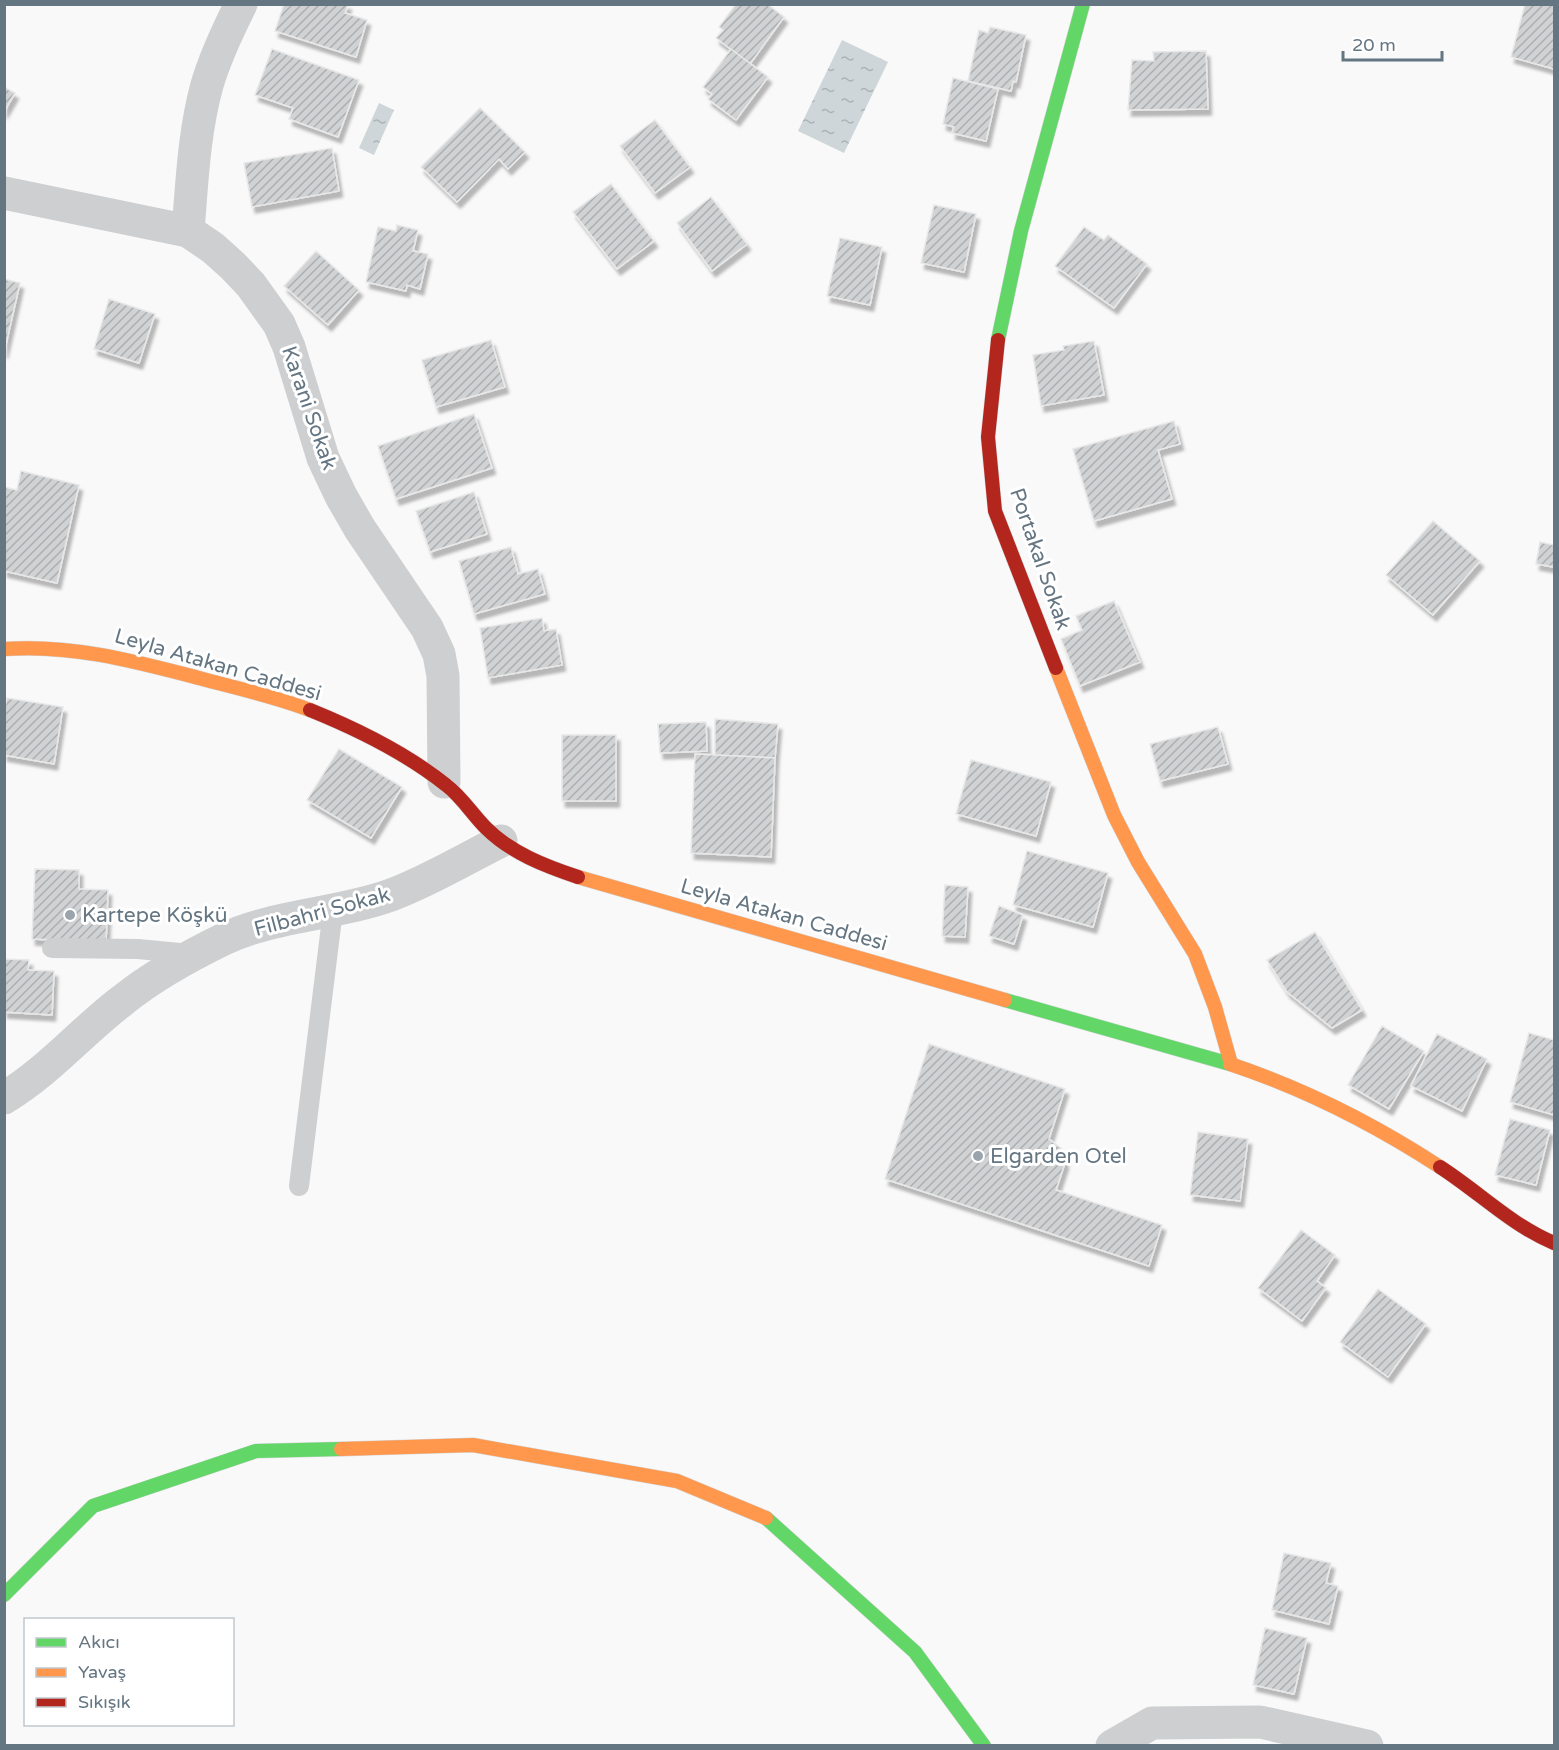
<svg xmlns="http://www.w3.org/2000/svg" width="1559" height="1750" viewBox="0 0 1559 1750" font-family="'Varela Round',sans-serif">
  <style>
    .water { fill: url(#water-ripples) }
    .building { fill: url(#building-hatch); stroke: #e8e8e8; stroke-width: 1.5; filter: url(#shadow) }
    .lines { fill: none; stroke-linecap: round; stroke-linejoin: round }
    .fast-casing { stroke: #d5d6d7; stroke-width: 15 }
    .slow-casing { stroke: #d5d6d7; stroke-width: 15 }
    .jam-casing { stroke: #d5d6d7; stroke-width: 15 }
    .lane { stroke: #cecfd0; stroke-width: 20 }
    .street { stroke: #cecfd0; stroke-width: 33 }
    .fast { stroke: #63d668; stroke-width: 14 }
    .slow { stroke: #ff974d; stroke-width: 14 }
    .jam { stroke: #b3261e; stroke-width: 14 }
    .poi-dot { fill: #99a4ac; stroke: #fff; stroke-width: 2 }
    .labels { text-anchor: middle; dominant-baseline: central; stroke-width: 6; stroke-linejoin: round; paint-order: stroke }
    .street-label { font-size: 21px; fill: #657683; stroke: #fff }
    .poi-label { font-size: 21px; fill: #657683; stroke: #fff; text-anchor: start }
  </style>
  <defs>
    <pattern id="water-ripples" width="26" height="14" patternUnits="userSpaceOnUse" patternTransform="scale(1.5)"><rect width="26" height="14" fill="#ced6d9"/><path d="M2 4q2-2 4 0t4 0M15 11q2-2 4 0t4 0" fill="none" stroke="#abb2b5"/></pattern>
    <pattern id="building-hatch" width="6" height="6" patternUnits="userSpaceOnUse" patternTransform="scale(1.5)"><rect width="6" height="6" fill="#d0d2d3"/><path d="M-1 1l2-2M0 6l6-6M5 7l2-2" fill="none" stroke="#acafb1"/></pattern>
    <filter id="shadow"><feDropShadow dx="3.5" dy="6" stdDeviation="1.5" flood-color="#0004"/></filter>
  </defs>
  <rect width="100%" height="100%" fill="#f9f9f9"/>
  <!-- water -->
  <g class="water">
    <polygon points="842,40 888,62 844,153 798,131"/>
    <polygon points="379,103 394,110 374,155 359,148"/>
  </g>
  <!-- building -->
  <g class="building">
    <polygon points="284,4 348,4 345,13 367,20 356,57 275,31"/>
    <polygon points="736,4 767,4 784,17 750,64 716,38 723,30 719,27"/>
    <polygon points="1525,4 1554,4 1554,69 1511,57"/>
    <polygon points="990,27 1026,35 1016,82 1013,81 1011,91 968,81 979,30 988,33"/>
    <polygon points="272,49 359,80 338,137 289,119 293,108 255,95"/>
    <polygon points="731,49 768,77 736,120 708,99 712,94 703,87"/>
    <polygon points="1206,51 1208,109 1128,110 1132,60 1154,61 1153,52"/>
    <polygon points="953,78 998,89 986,141 952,133 954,127 943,124"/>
    <polygon points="4,87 15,93 4,112"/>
    <polygon points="480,108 525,152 508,169 499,159 457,202 421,167"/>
    <polygon points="655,120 690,167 655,193 620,146"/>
    <polygon points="332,148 339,191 252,207 244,163"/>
    <polygon points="611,184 654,241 617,269 573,212"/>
    <polygon points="711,197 747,244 712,271 677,223"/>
    <polygon points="934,205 976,214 964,272 921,263"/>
    <polygon points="397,225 418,230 413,251 428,254 420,289 407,285 406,291 366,282 378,227 396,231"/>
    <polygon points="1084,227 1104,240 1108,235 1147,264 1114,308 1055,266"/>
    <polygon points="840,238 882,247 870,305 827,296"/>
    <polygon points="316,251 359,290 328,325 284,286"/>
    <polygon points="4,279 20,283 4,353"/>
    <polygon points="109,299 155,314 139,363 94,349"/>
    <polygon points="491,340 505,387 436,407 422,360"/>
    <polygon points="1094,341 1104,395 1041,406 1033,355 1064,350 1063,346"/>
    <polygon points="474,414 492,468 396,499 378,446"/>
    <polygon points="1174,421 1180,444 1158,450 1172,499 1094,521 1073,449"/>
    <polygon points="21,471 79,485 57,583 4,571 4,487 17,490"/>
    <polygon points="474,492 487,534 430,552 416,511"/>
    <polygon points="1433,521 1480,561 1433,615 1386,575"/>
    <polygon points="1540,542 1554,545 1554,567 1536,564"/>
    <polygon points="511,547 518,574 538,569 545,594 474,614 459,561"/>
    <polygon points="1114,601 1140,662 1080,686 1061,639 1082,630 1076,616"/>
    <polygon points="542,618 544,631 556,629 562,665 488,678 480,628"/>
    <polygon points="7,698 63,707 54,764 4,755 4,711"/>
    <polygon points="715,719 778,724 775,758 715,755"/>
    <polygon points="706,722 707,751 660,753 658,724"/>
    <polygon points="1218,727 1228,764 1160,781 1150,744"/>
    <rect x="562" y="735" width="54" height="66"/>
    <polygon points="339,749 402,787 371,838 307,800"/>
    <polygon points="695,754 775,758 771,857 691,853"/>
    <polygon points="971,760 1051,782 1036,836 956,814"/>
    <polygon points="1027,851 1108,873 1093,927 1013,905"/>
    <polygon points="35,869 79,870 79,889 108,890 106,942 32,939"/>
    <polygon points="945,885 968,887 965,937 942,936"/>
    <polygon points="999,906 1023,915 1014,944 989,936"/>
    <polygon points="1315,932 1362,1010 1332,1028 1287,992 1267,960"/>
    <polygon points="4,959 29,960 28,970 54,971 52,1015 4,1012"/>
    <polygon points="1382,1026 1424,1051 1389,1109 1348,1085"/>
    <polygon points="1529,1033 1554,1040 1554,1115 1510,1102"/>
    <polygon points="1437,1034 1487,1059 1462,1111 1411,1086"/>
    <polygon points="929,1044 1065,1089 1049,1139 1062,1149 1065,1163 1056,1190 1162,1225 1149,1266 885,1179"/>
    <polygon points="1510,1119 1550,1130 1536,1185 1495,1175"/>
    <polygon points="1198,1132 1248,1139 1240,1201 1190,1195"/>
    <polygon points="1301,1230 1335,1255 1317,1281 1326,1288 1302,1321 1258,1288"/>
    <polygon points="1378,1289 1426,1324 1388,1377 1340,1342"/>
    <polygon points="1284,1553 1331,1563 1326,1583 1338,1586 1329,1624 1272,1610"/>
    <polygon points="1265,1628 1307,1638 1294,1694 1253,1685"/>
  </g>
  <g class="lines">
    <defs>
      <g id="fast">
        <polyline points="998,340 1021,231 1083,4"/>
        <polyline points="1005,1000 1230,1064"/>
        <polyline points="766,1518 915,1652 984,1746"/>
        <polyline points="4,1595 93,1506 256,1451 341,1449"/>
      </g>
      <g id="slow">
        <path d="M 4,649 C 71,644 134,661 199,678 C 236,688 274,696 310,710"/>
        <polyline points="1056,668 1114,815 1138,862 1195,954 1215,1007 1231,1064"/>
        <polyline points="578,877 1005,1000"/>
        <path d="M 1230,1064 C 1305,1089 1374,1124 1440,1167"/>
        <polyline points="341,1449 473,1445 677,1481 766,1518"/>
      </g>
      <g id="jam">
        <polyline points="998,340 988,437 995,511 1056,668"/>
        <path d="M 310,710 C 357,729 406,753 446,785 C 462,797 472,814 486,828 C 511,853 545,866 578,877"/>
        <path d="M 1440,1167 C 1479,1192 1511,1225 1554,1243"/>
      </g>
    </defs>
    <!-- fast casing -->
    <use href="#fast" class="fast-casing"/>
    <!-- slow casing -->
    <use href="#slow" class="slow-casing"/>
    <!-- jam casing -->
    <use href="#jam" class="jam-casing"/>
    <!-- lane -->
    <g class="lane">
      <polyline points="52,948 138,949 190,954"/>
      <polyline points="299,1186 333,910"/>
    </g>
    <!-- street -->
    <g class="street">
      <polyline points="4,193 188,231 213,248 233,266 251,285 279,324 289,347 323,458 341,496 360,529 427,628 439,654 443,676 444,782"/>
      <path d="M 188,231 C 192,182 194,132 207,85 C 215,57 228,30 241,4"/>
      <path d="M 4,1098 C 49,1071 82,1031 123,1000 C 154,975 189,956 224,939 C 274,915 339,914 391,895 C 429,881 465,859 501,841"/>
      <polyline points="1112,1746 1152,1723 1260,1722 1367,1746"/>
    </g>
    <!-- fast -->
    <use href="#fast" class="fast"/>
    <!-- slow -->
    <use href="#slow" class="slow"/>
    <!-- jam -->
    <use href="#jam" class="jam"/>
  </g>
  <!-- markers -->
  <g class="poi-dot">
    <circle cx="70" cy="915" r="6"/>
    <circle cx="978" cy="1156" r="6"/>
  </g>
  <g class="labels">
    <!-- street labels -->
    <g class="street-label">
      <text transform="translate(309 408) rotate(71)">Karani Sokak</text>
      <text transform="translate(1040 559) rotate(71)">Portakal Sokak</text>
      <text transform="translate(218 665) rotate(16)">Leyla Atakan Caddesi</text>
      <text transform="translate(322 912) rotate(-15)">Filbahri Sokak</text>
      <text transform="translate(784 915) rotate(16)">Leyla Atakan Caddesi</text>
    </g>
    <!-- poi labels -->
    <g class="poi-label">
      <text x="82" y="915">Kartepe Köşkü</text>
      <text x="990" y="1156">Elgarden Otel</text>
    </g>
  </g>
  <!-- border -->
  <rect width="1559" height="1750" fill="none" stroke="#657683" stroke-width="12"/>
  <!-- legend -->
  <rect x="24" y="1618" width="210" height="108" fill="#ffffff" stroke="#c1c8cd" stroke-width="1.5"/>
  <rect x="36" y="1638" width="30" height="9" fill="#63d668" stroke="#c1c8cd" stroke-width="1.5"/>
  <text x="78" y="1648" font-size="18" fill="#657683">Akıcı</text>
  <rect x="36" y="1668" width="30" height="9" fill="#ff974d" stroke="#c1c8cd" stroke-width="1.5"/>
  <text x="78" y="1678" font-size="18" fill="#657683">Yavaş</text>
  <rect x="36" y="1698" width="30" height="9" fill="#b3261e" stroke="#c1c8cd" stroke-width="1.5"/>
  <text x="78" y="1708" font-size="18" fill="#657683">Sıkışık</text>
  <!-- scale -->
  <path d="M1343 51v9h99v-9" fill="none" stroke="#657683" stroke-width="3"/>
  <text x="1352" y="51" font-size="18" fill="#657683" stroke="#ffffff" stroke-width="4.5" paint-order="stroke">20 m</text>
</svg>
